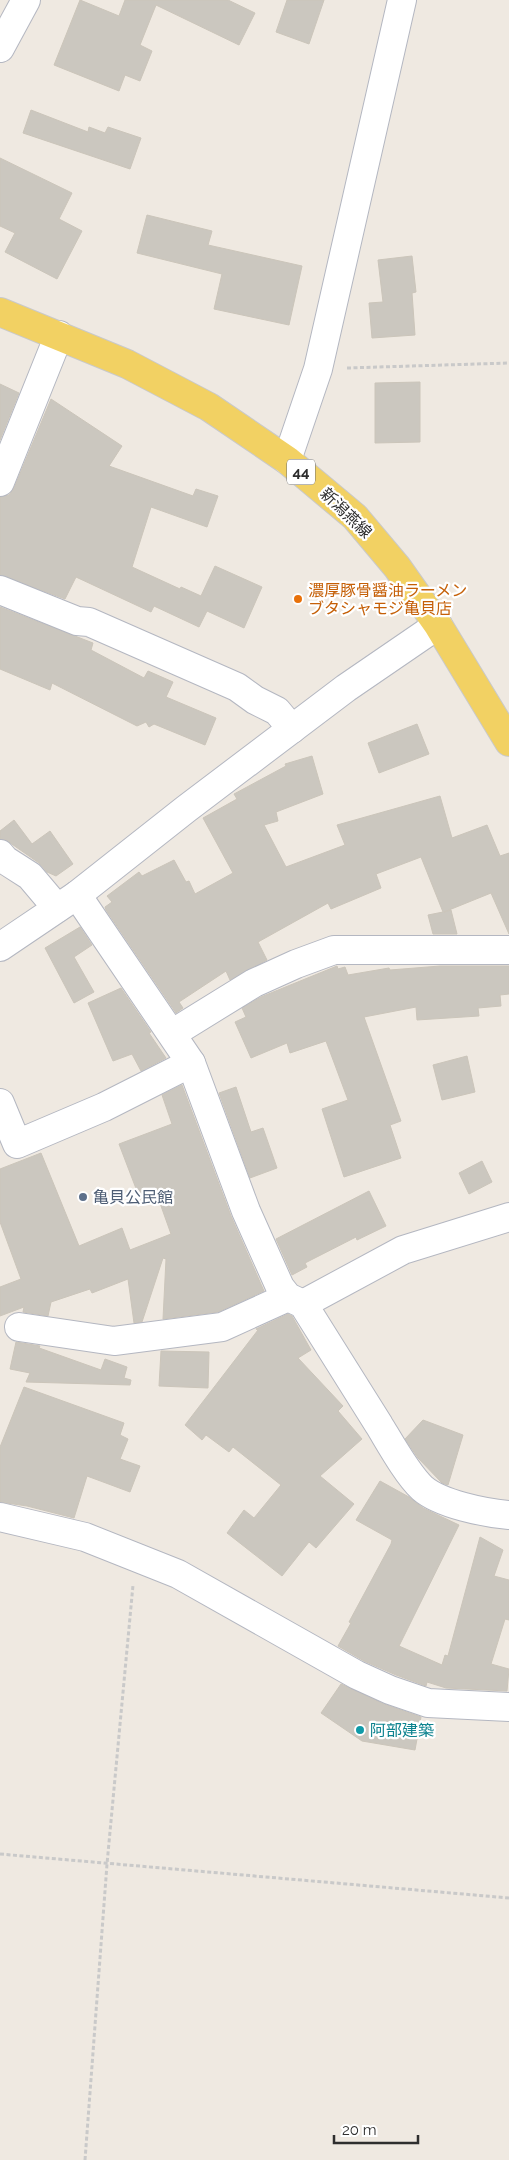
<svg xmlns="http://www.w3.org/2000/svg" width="509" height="2160" viewBox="0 0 509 2160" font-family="Raleway,'Noto Sans JP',sans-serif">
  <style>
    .building { fill: #cbc7bf; stroke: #cbc5ba }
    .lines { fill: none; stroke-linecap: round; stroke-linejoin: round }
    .street-casing { stroke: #b4b7c1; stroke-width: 30 }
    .primary-casing { stroke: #c9c9c9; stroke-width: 30 }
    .path { stroke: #c9c9c9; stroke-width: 3; stroke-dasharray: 4 2.5; stroke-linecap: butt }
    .street { stroke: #fff; stroke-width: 28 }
    .primary { stroke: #f2d163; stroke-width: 28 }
    .food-dot { fill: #e8710a; stroke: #fff; stroke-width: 2 }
    .service-dot { fill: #5c6f8a; stroke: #fff; stroke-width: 2 }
    .culture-dot { fill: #0f9aa8; stroke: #fff; stroke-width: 2 }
    .labels { text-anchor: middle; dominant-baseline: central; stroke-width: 4.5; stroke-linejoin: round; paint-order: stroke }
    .shield { fill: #fff; stroke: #6d6d6d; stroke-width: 1 }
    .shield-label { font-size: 15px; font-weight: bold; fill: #2e2e2e }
    .street-label { font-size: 16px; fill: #2e2e2e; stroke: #fff }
    .food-label { font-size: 16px; fill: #c56008; stroke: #fff; text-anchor: start }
    .service-label { font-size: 16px; fill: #4e5e75; stroke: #fff; text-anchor: start }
    .culture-label { font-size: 16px; fill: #0d838f; stroke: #fff; text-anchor: start }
  </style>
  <rect width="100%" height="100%" fill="#efe9e1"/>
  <!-- building -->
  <g class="building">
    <polygon points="80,0 119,16 125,0 228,0 255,13 239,45 156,5 140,45 152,51 140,81 125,75 119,91 54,65"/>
    <polygon points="287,0 324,0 309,44 276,32"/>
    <polygon points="31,110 88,132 89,127 105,133 108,127 141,138 130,169 23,133"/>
    <polygon points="0,158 72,193 59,219 82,231 57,279 5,252 15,233 0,226"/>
    <polygon points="147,215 212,231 208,245 302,266 289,325 214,309 222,274 137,253"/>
    <polygon points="412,256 416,292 412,293 415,335 372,338 369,303 383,302 378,260"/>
    <polygon points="420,382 420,442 375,443 375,383"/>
    <polygon points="0,384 19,393 0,440"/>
    <polygon points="51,399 122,446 109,466 193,496 196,489 218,496 207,527 151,507 132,567 180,589 181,587 201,596 215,566 262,587 244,628 207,611 199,627 154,606 151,612 76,577 65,599 0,575 0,497 9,495 14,488"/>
    <polygon points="0,607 93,643 91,650 144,678 148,671 173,682 166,697 216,718 205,745 154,724 149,727 146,722 137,726 52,683 50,690 0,669"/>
    <polygon points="417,724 429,754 379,773 368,743"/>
    <polygon points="312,756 323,794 276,812 278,821 264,825 286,867 345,845 337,825 440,796 452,838 487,825 500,856 509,853 509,934 491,893 444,912 451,910 457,934 433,934 428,915 443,912 421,857 376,874 381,888 331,909 328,903 258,942 267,960 230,980 226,971 179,1002 183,1008 176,1013 106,910 105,907 112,902 107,896 139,872 142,876 174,860 186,882 189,881 195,894 233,873 203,818 237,799 234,794 286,766 285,764"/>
    <polygon points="14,820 32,844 50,831 73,864 56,876 47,872 39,863 6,840 0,839 0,831"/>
    <polygon points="80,927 92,945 74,957 94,992 74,1003 45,948"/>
    <polygon points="337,966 338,969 345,967 348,975 389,968 390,970 440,966 509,966 509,994 500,995 501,1006 478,1008 479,1016 417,1020 416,1007 364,1017 401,1121 390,1125 401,1158 344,1177 322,1109 348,1100 326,1041 290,1053 287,1043 251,1058 235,1022 246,1017 242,1008 261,997"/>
    <polygon points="121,988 151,1032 149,1033 166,1058 141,1071 132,1054 113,1061 88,1003"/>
    <polygon points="467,1056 475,1092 442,1100 433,1065"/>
    <polygon points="182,1085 231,1216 264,1291 218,1312 163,1319 166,1259 163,1258 142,1322 134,1323 128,1279 92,1293 90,1289 51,1302 48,1316 23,1312 24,1307 0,1316 0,1287 21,1279 0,1222 0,1169 41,1153 79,1246 122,1228 130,1250 171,1234 156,1192 140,1199 119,1144 172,1124 162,1095"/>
    <polygon points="236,1087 251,1132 263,1128 277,1168 250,1178 219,1093"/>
    <polygon points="482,1161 492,1182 469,1194 459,1173"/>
    <polygon points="369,1191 386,1226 357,1240 356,1237 305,1263 307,1267 292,1275 276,1239"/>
    <polygon points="288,1314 292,1316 311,1350 298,1358 343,1406 338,1411 362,1439 320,1476 354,1504 316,1548 309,1542 282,1576 227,1533 244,1510 254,1518 281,1485 233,1447 229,1452 206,1435 202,1440 185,1425 258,1330 256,1329"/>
    <polygon points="16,1342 40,1346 39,1348 42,1349 101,1370 105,1359 127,1367 124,1378 131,1380 130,1385 26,1382 30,1373 10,1369"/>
    <polygon points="161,1351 209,1352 208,1388 159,1386"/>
    <polygon points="24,1387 124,1423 120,1435 128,1439 120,1459 140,1466 130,1492 87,1476 74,1518 27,1506 0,1502 0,1447"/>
    <polygon points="423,1420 463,1435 448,1485 442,1483 418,1458 405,1439"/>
    <polygon points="380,1481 409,1497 423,1508 459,1525 399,1646 442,1665 445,1655 448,1656 480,1537 503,1550 494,1576 509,1580 509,1620 505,1619 491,1664 509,1669 507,1691 446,1688 427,1682 426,1686 396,1675 364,1661 338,1646 351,1623 349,1622 391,1544 392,1540 356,1520"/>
    <polygon points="341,1684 384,1704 421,1717 415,1750 362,1741 321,1713"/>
  </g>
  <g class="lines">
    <defs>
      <g id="street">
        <polyline points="0,48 26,0"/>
        <polyline points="287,460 318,369 402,0"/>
        <polyline points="0,482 59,335"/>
        <polyline points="0,590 77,621 89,622 237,687 255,700 277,711 292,729"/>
        <polyline points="0,854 5,860 30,876 57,908"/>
        <path d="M 77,895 L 191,1063 L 246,1211 L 280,1287 L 288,1297 L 303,1304 C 329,1345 354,1385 379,1425 C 390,1443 407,1474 422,1488 C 440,1504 485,1513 509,1515"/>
        <polyline points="0,947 77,895 186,809 346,688 438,625"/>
        <polyline points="173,1033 254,983 296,964 334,950 509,950"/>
        <polyline points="0,1103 17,1144 104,1107 191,1063"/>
        <polyline points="303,1304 403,1250 509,1217"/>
        <polyline points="19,1327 114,1341 222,1327 288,1297"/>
        <polyline points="0,1517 85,1537 178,1574 357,1675 390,1690 428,1703 509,1707"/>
      </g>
      <polyline id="primary" points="0,312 127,364 209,407 287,460 355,517 397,567 438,625 509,742"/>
    </defs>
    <!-- street casing -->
    <use href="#street" class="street-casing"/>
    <!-- primary casing -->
    <use href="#primary" class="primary-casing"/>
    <!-- path -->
    <g class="path">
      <polyline points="347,368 509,363"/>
      <polyline points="0,1854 509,1898"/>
      <polyline points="85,2160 107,1864 133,1585"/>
    </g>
    <!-- street -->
    <use href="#street" class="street"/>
    <!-- primary -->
    <use href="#primary" class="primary"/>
  </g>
  <!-- markers -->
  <circle class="food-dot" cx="298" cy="599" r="5"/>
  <circle class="service-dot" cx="83" cy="1197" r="5"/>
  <circle class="culture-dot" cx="360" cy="1730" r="5"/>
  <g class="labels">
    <!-- shield labels -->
    <rect class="shield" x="287" y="459.5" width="28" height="25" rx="4"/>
    <g class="shield-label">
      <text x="301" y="472">44</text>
    </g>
    <!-- street labels -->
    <g class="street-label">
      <text transform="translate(346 513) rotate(44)">新潟燕線</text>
    </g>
    <!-- food labels -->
    <g class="food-label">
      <text x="308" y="590">濃厚豚骨醤油ラーメン<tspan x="308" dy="18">ブタシャモジ亀貝店</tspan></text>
    </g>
    <!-- service labels -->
    <g class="service-label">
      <text x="93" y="1197">亀貝公民館</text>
    </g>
    <!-- culture labels -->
    <g class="culture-label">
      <text x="370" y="1730">阿部建築</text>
    </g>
  </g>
  <!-- scale -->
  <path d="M334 2135v8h84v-8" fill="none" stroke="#2e2e2e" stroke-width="2.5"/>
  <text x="342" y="2135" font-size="15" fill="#2e2e2e" stroke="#ffffff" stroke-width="4" paint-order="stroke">20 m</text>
</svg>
